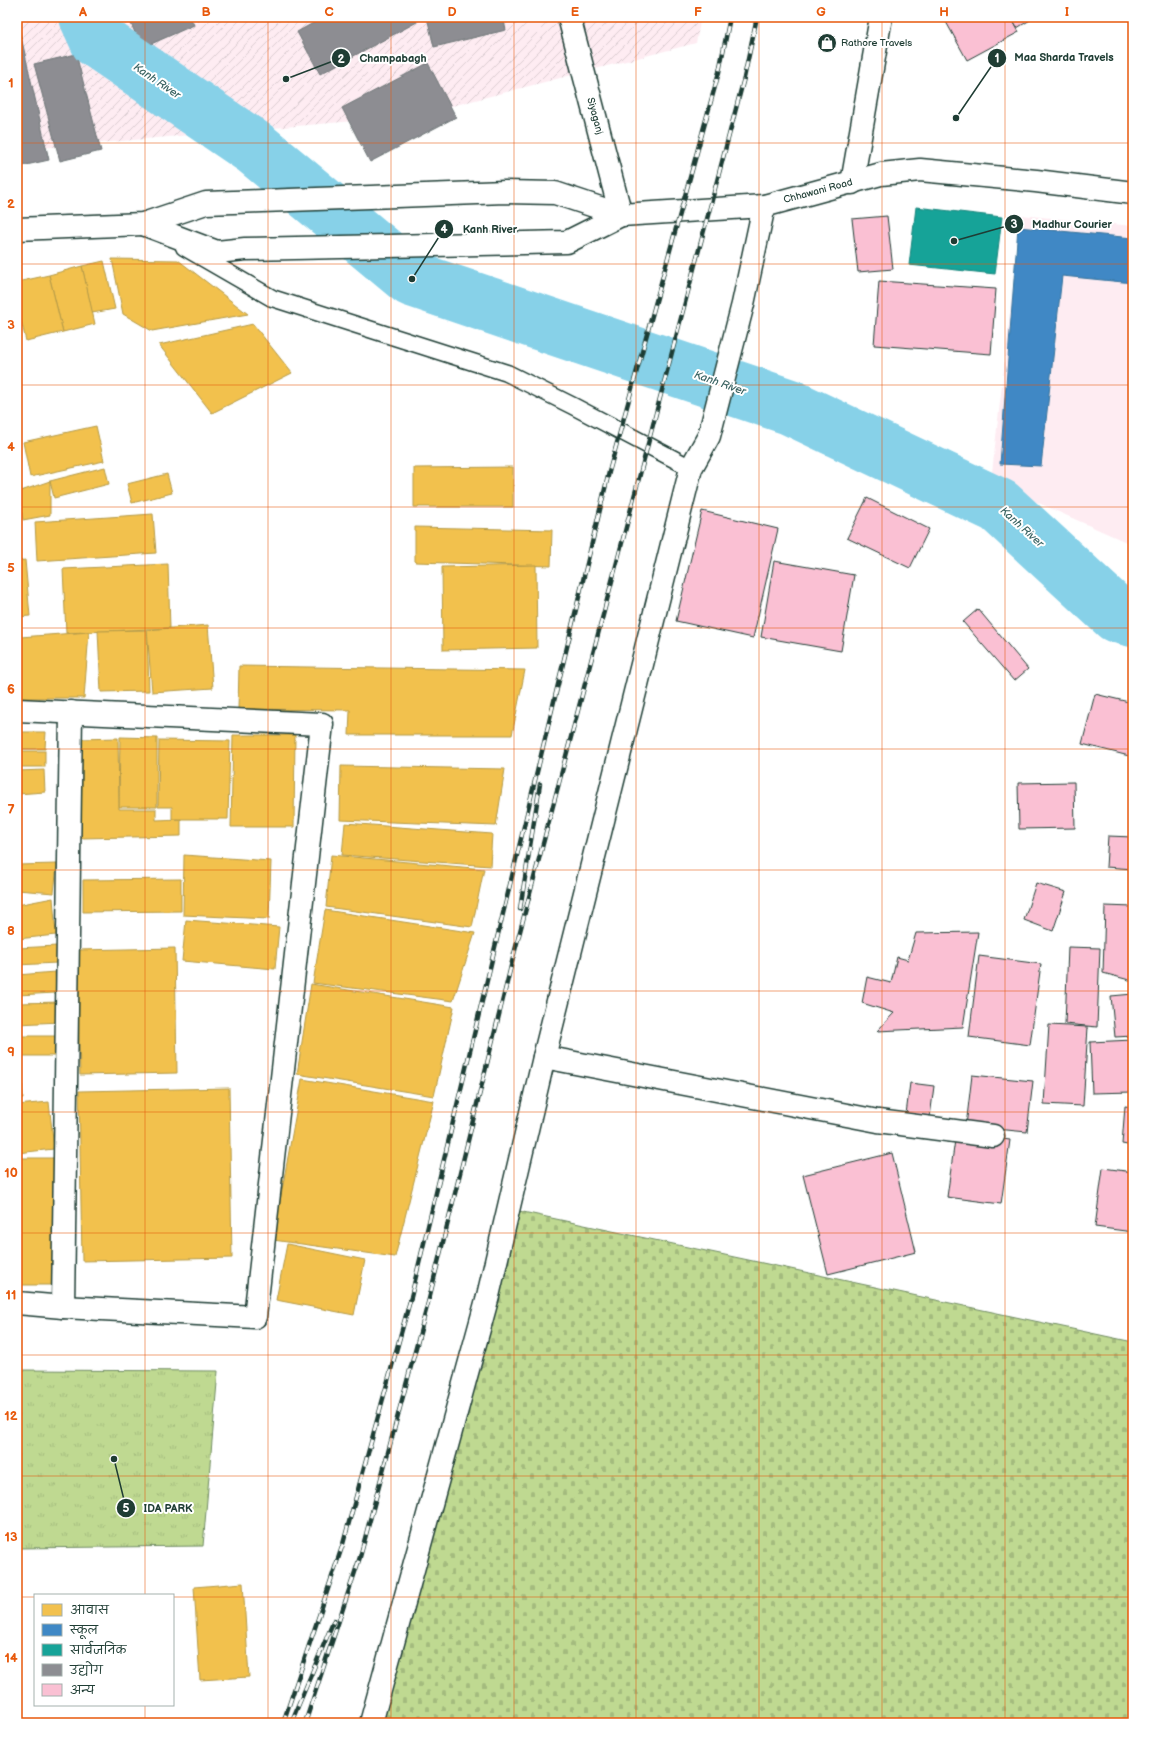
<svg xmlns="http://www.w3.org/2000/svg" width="1150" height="1740" viewBox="0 0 1150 1740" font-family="'Balsamiq Sans','Playpen Sans Deva',sans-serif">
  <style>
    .built { fill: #feecf2 }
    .industrial { fill: url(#industrial-furrows) }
    .cemetery { fill: url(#cemetery-stones); stroke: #6f8b62 }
    .park { fill: url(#park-tufts); stroke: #6f8b62 }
    .homes { fill: #f2c14e; stroke: #b39946 }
    .schools { fill: #3f88c5; stroke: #35729a }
    .public { fill: #17a398; stroke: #19847a }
    .industry { fill: #8d8d92; stroke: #6c7576 }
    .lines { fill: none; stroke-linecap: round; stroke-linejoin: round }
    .river { stroke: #87d1e8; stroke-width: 56 }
    .building { fill: #fac0d3; stroke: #1f3d34 }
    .lane-casing { stroke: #1f3d34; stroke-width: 19 }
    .street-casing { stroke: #1f3d34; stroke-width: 25 }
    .secondary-casing { stroke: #1f3d34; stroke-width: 25 }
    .lane { stroke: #fff; stroke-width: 16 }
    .street { stroke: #fff; stroke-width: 22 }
    .secondary { stroke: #fff; stroke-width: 22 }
    .rail-casing { stroke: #1f3d34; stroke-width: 4.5 }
    .rail { stroke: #fff; stroke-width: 3; stroke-dasharray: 9; stroke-linecap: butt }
    .grid { fill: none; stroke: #e8590c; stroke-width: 1; stroke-opacity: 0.55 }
    .labels { text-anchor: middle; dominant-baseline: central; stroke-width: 4; stroke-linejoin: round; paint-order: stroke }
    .poi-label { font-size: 10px; fill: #1f3d34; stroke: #fff; text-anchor: start }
    .street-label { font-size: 10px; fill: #1f3d34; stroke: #fff }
    .water-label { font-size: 11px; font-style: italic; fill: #396261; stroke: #fff }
    .leader { fill: none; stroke: #1f3d34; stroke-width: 1.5 }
    .callout-dot { fill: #1f3d34; stroke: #fff; stroke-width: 1.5 }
    .mark-label { font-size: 12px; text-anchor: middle; font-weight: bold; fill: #fff }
    .callout-label { font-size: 11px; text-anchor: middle; font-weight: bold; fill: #1f3d34; stroke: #fff; stroke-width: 4; stroke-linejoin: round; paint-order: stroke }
    .neatline { fill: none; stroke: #e8590c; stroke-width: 1.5 }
    .grid-label { font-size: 13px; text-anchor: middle; font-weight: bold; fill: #e8590c }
  </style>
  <defs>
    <pattern id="industrial-furrows" width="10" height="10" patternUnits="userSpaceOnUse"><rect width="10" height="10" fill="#feecf2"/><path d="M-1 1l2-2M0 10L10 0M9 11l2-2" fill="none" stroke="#d9cbd0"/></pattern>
    <pattern id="cemetery-stones" width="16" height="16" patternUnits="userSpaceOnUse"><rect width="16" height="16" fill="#bfd991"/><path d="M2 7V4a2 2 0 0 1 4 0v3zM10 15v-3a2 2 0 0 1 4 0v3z" fill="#a4bb7e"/></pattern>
    <pattern id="park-tufts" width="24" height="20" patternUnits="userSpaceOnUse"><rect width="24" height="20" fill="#bfd991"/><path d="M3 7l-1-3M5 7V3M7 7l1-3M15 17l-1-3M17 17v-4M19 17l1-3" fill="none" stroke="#a4bb7e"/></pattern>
  </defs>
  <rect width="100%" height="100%" fill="#fff"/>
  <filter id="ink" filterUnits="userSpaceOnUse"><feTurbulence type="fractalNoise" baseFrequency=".025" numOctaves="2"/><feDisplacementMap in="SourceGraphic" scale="8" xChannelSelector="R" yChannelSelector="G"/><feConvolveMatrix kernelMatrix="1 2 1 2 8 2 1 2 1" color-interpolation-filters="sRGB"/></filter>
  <g filter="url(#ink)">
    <!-- built -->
    <polygon class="built" points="1021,215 1133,226 1133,545 991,482"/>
    <!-- industrial -->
    <polygon class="industrial" points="17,17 701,17 696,43 413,116 17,150"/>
    <!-- cemetery -->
    <polygon class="cemetery" points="509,1209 1133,1342 1133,1723 371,1723"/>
    <!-- park -->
    <polygon class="park" points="17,1370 218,1371 203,1546 17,1548"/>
    <!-- homes -->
    <g class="homes">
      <polygon points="112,259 178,260 248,314 152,331 123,314"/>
      <polygon points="104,261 115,309 92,313 82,266"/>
      <polygon points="82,266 95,324 63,332 49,275"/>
      <polygon points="49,275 63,332 26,341 17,304 17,282"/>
      <polygon points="253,324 292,373 212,413 159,345"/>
      <polygon points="96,426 104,461 30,477 23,442"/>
      <polygon points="105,467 109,484 54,498 50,481"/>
      <polygon points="513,467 513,507 414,507 414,468"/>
      <polygon points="167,474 172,493 132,503 127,484"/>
      <polygon points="50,481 50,515 23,520 18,492"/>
      <polygon points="153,514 156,553 37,561 35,522"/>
      <polygon points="415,527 552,530 551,566 415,562"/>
      <polygon points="25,560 30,616 17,617 17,561"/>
      <polygon points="168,564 170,628 66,633 63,569"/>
      <polygon points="536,565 537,648 443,650 442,567"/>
      <polygon points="208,625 213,688 152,692 147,630"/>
      <polygon points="147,630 149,691 101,692 98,631"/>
      <polygon points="89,632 84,698 19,698 20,637"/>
      <polygon points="239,666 525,670 512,735 349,735 350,710 238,709"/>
      <polygon points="17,732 46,732 45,749 17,749"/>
      <polygon points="233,735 295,735 294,827 231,827"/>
      <polygon points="120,737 157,738 157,807 119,807"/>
      <polygon points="118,738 119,809 156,809 156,820 181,819 181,836 81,838 80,739"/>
      <polygon points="159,740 230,741 228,819 172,819 172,807 158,807"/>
      <rect x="17" y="751" width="28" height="16"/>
      <polygon points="341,766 505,769 496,826 340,820"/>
      <polygon points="44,770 45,792 17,794 17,771"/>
      <polygon points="345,823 492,834 490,866 342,855"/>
      <polygon points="184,855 271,861 269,919 183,915"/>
      <polygon points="331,855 484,869 472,927 326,907"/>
      <polygon points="57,864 54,893 17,890 17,865"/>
      <polygon points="181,879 181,911 83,912 83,880"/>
      <polygon points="53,898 56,935 17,939 17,905"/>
      <polygon points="325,910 475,933 453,1001 313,983"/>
      <polygon points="186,920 279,927 275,969 182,961"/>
      <polygon points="57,946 57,963 17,965 17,948"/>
      <polygon points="175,948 177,1073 80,1075 77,950"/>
      <polygon points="55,972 56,993 17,995 17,975"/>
      <polygon points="311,984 454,1007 434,1096 297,1074"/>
      <polygon points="61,1002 61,1022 17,1024 17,1003"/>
      <rect x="17" y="1036" width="39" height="20"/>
      <polygon points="21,1065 23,1098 17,1098 17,1066"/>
      <polygon points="302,1079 434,1101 395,1257 273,1240"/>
      <polygon points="229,1088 232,1258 82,1261 79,1091"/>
      <polygon points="49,1102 54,1149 17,1153 17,1105"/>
      <rect x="17" y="1158" width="38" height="127"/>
      <polygon points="287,1244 365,1260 354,1315 276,1300"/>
      <polygon points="243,1583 249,1677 200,1680 194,1587"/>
    </g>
    <!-- schools -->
    <polygon class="schools" points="1018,227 1133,238 1133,283 1062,276 1041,466 1000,464"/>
    <!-- public -->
    <polygon class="public" points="916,207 1002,217 995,274 909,265"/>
    <!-- industry -->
    <g class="industry">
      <polygon points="128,17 190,17 194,25 142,48"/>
      <polygon points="324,17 415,17 417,22 320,74 297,32"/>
      <polygon points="427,17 503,17 506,30 434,47"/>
      <polygon points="17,19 49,160 17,167"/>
      <polygon points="76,54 101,151 60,161 34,64"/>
      <polygon points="428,63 456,117 370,162 342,108"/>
    </g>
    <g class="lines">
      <!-- river -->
      <polyline class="river" points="87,17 98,41 256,149 412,279 790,407 999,506 1117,615 1133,619"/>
    </g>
    <!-- building -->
    <g class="building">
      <polygon points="951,17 1011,17 1019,32 967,60 945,20"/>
      <polygon points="1011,17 1035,17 1017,28"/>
      <polygon points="887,216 893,269 858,272 852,219"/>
      <polygon points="879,281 996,289 991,354 874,345"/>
      <polygon points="867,498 929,529 910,568 847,538"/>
      <polygon points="702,511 778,529 753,638 676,621"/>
      <polygon points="774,561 854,575 841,651 761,637"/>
      <polygon points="978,609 1028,669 1014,681 963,622"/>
      <polygon points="1095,694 1133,703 1133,757 1082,744"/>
      <polygon points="1074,782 1075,828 1019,829 1018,783"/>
      <polygon points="1108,836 1133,837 1133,869 1106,867"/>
      <polygon points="1036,883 1066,892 1053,931 1024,920"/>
      <polygon points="1105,906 1133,907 1133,981 1103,973"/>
      <polygon points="978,932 963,1027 877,1031 894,1013 862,1003 867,977 891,983 897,957 908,960 916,933"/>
      <polygon points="1068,947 1100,948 1097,1027 1065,1024"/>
      <polygon points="979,956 1041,964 1030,1045 969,1037"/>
      <polygon points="1133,994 1133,1036 1115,1037 1111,996"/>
      <polygon points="1049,1025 1088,1027 1083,1106 1044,1104"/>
      <polygon points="1133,1040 1133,1092 1092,1093 1090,1042"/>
      <polygon points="972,1075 1033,1081 1027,1132 966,1126"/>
      <polygon points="910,1083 934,1086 929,1125 905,1122"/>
      <polygon points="1125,1106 1133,1107 1133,1146 1122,1144"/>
      <polygon points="956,1133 1010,1140 1001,1204 947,1197"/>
      <polygon points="892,1153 916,1252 828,1274 803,1175"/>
      <polygon points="1103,1168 1133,1172 1133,1232 1095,1227"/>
    </g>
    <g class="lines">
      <defs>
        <polyline id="lane" points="184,247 272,298 507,373 573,406 691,468"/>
        <g id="street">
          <polyline points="17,710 322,724 255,1317 63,1307 17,1303"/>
          <polyline points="544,1057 878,1121 993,1136"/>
          <polyline points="63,1307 71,712"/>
          <polyline points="371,1723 488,1296 544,1057 691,468 709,436 743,304 764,206"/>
        </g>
        <g id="secondary">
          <polyline points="569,17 621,215"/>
          <polyline points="852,183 881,17"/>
          <polyline points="143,224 217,252 245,249 567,242 621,215"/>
          <polyline points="17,229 143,224 206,203 505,192 555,193 621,215 764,206 881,174 920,170 1036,181 1133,193"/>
        </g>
      </defs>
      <!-- lane casing -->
      <use href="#lane" class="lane-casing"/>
      <!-- street casing -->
      <use href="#street" class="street-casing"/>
      <!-- secondary casing -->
      <use href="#secondary" class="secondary-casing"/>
      <!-- lane -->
      <use href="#lane" class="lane"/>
      <!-- street -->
      <use href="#street" class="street"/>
      <!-- secondary -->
      <use href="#secondary" class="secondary"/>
      <defs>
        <g id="rail">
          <polyline points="520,909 540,784"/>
          <polyline points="283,1723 343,1544 411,1297 609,472 719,72 730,17"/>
          <polyline points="291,1723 334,1620"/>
          <polyline points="305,1723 360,1557 429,1299 513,958 744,78 757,17"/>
        </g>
      </defs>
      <!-- rail casing -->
      <use href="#rail" class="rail-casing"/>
      <!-- rail -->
      <use href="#rail" class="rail"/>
    </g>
  </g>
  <!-- grid -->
  <path class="grid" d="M 145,17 L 145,1595M 268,17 L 268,1723M 391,17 L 391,1723M 514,17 L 514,1723M 636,17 L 636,1723M 759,17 L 759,1723M 882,17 L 882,1723M 1005,17 L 1005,1723M 17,143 L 1133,143M 17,264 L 1133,264M 17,385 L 1133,385M 17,507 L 1133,507M 17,628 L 1133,628M 17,749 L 1133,749M 17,870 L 1133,870M 17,991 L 1133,991M 17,1112 L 1133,1112M 17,1233 L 1133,1233M 17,1355 L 1133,1355M 17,1476 L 1133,1476M 17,1597 L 35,1597M 173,1597 L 1133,1597M 145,1705 L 145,1723"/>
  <!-- icons -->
  <defs>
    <symbol id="shop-disc" viewBox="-11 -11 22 22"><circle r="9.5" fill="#1f3d34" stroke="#fff"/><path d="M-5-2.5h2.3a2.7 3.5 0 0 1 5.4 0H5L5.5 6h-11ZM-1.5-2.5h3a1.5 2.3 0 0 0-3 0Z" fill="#fff"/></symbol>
  </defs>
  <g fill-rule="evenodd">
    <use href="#shop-disc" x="816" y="32" width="22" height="22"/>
  </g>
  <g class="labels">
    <!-- poi labels -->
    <g class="poi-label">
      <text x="841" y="43">Rathore Travels</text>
    </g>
    <!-- street labels -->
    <g class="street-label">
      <text transform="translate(595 116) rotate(75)">Siyaganj</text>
      <text transform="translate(818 191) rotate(-15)">Chhawani Road</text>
    </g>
    <!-- water labels -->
    <g class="water-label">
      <text transform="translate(157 81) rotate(34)">Kanh River</text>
      <text transform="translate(720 383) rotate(19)">Kanh River</text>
      <text transform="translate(1022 527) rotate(42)">Kanh River</text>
    </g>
  </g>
  <!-- callouts -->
  <path class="leader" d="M956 118L997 58M286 79L341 58M954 241L1014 224M412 279L444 229M114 1459L126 1508"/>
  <g class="callout-dot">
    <circle cx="956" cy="118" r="4"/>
    <circle cx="286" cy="79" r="4"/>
    <circle cx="954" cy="241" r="4"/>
    <circle cx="412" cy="279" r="4"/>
    <circle cx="114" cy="1459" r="4"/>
    <circle cx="997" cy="58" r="10"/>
    <circle cx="341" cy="58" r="10"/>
    <circle cx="1014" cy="224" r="10"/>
    <circle cx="444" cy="229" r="10"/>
    <circle cx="126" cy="1508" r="10"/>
  </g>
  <g class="mark-label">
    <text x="997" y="62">1</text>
    <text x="341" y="63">2</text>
    <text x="1014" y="228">3</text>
    <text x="444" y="233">4</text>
    <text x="126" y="1512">5</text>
  </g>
  <g class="callout-label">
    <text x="1064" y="61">Maa Sharda Travels</text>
    <text x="393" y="62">Champabagh</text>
    <text x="1072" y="228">Madhur Courier</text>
    <text x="490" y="233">Kanh River</text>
    <text x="168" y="1512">IDA PARK</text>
  </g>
  <!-- margin -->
  <rect width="1150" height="1740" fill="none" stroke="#fff" stroke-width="44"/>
  <!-- legend -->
  <rect x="34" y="1594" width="140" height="112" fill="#ffffff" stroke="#a5b1ae"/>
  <rect x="42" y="1604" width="20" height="12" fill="#f2c14e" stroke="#a5b1ae"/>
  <text x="70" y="1614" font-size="12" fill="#1f3d34">आवास</text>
  <rect x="42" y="1624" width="20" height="12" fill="#3f88c5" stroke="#a5b1ae"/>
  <text x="70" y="1634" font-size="12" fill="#1f3d34">स्कूल</text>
  <rect x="42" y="1644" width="20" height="12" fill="#17a398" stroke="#a5b1ae"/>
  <text x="70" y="1654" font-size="12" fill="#1f3d34">सार्वजनिक</text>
  <rect x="42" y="1664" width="20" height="12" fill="#8d8d92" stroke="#a5b1ae"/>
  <text x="70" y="1674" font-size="12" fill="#1f3d34">उद्योग</text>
  <rect x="42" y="1684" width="20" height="12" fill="#fac0d3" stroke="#a5b1ae"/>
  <text x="70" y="1694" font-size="12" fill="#1f3d34">अन्य</text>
  <rect x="22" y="22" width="1106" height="1696" class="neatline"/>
  <g class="grid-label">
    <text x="83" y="16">A</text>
    <text x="206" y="16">B</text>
    <text x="329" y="16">C</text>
    <text x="452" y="16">D</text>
    <text x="575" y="16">E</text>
    <text x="698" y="16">F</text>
    <text x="821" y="16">G</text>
    <text x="944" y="16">H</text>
    <text x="1067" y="16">I</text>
    <text x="11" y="87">1</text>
    <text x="11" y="208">2</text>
    <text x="11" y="329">3</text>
    <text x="11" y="451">4</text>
    <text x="11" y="572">5</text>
    <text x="11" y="693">6</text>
    <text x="11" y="814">7</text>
    <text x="11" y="935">8</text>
    <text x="11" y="1056">9</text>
    <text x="11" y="1177">10</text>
    <text x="11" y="1299">11</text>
    <text x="11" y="1420">12</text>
    <text x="11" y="1541">13</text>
    <text x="11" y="1662">14</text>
  </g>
</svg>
